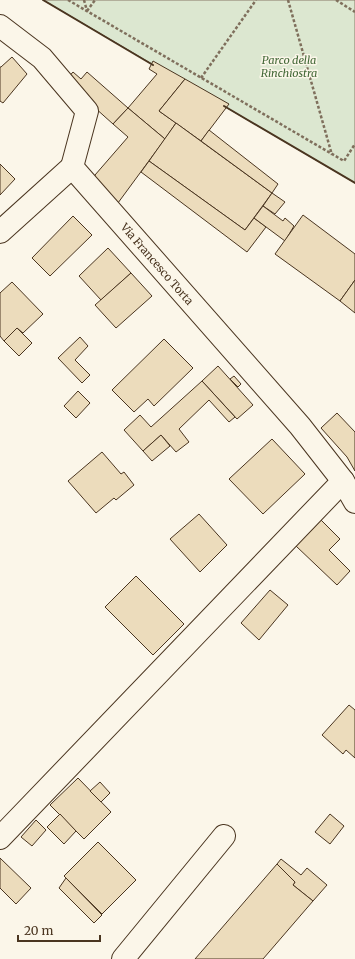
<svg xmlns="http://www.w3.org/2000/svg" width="355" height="959" viewBox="0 0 355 959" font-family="Merriweather,serif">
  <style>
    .green { fill: #dce7d0; stroke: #887966 }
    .building { fill: #ecdcbc; stroke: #4a3520 }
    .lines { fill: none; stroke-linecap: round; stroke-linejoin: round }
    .minor-casing { stroke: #4a3520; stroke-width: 24 }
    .path { stroke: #7f6f5c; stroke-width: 2.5; stroke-dasharray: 3 2; stroke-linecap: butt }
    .minor { stroke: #fbf6e9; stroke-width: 22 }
    .wall { stroke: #4a3520; stroke-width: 2 }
    .labels { text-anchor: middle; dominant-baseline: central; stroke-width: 3; stroke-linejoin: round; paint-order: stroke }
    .park-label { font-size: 11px; font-style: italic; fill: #436837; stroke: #fbf6e9 }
    .street-label { font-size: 11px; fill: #4a3520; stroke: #fbf6e9 }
  </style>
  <rect width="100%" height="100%" fill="#fbf6e9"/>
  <!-- green -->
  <polygon class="green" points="43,0 355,0 355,183"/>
  <!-- building -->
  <g class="building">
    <polygon points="12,57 27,74 3,103 0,101 0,67 1,67"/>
    <polygon points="153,61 185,79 159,111 176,123 165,139 128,108 157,74 149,69"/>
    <polygon points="73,72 81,79 87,72 128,108 113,124 65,81"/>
    <polygon points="185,79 229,104 201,141 159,111"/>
    <polygon points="128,108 165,139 115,207 95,187 95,175 128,137 113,124"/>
    <polygon points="176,123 272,193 245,230 149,161"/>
    <polygon points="209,130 278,184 272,193 201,141"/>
    <polygon points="149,161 245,230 254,218 266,227 247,252 141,172"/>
    <polygon points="0,164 15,179 0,195"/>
    <polygon points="272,193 285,202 275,214 263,206"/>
    <polygon points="263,206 283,221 285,218 294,226 285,241 254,218"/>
    <polygon points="303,215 355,254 355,280 340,301 275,254"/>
    <polygon points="73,216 92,235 50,276 32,258"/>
    <polygon points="108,248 131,273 101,300 79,276"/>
    <polygon points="131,273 152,296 116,328 95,305"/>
    <polygon points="355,280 355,313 340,301"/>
    <polygon points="12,282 43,314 23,333 17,328 4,341 0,336 0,293"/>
    <polygon points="17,328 32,343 19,356 4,341"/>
    <polygon points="80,337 88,346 75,360 90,375 82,383 58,358"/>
    <polygon points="164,339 193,368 154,406 148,399 134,412 112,390"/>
    <polygon points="218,366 253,405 237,419 202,381"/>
    <polygon points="234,376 241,384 238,387 230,379"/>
    <polygon points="202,381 235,417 229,422 209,400 179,429 189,442 176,452 161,435 143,451 124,430 140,415 151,427"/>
    <polygon points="78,391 90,403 76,418 64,406"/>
    <polygon points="337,413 355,432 355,471 347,457 321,428"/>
    <polygon points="161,435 170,446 152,461 143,451"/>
    <polygon points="272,439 305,474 263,514 229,479"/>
    <polygon points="102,452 121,474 124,472 134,485 116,500 114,498 96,513 68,481"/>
    <polygon points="199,514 227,545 200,572 170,539"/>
    <polygon points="321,520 340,539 329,550 350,571 337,585 296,546"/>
    <polygon points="136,576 184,624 153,655 105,607"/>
    <polygon points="270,590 288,605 259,640 241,623"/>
    <polygon points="349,705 355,710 355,758 346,750 343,754 322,735"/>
    <polygon points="78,778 111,812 84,839 50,805"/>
    <polygon points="100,782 110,793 101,802 90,791"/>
    <polygon points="60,814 76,831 64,844 47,827"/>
    <polygon points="330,814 344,826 330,844 315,832"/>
    <polygon points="36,820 46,830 32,846 21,837"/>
    <polygon points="98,842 136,880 102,914 64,876"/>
    <polygon points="0,858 31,888 16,904 0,888"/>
    <polygon points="281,859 301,875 307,868 327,885 313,901 293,885 295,882 277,864"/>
    <polygon points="277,864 295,882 293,885 313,901 263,959 195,959"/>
    <polygon points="66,878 102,915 94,923 59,888"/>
  </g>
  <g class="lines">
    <defs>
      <g id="minor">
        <polyline points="0,26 42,58 87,111 72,167"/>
        <polyline points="72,167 300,426 343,481 355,502"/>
        <polyline points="0,232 72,167"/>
        <polyline points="0,838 343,481"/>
        <polyline points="123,959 224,836"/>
      </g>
    </defs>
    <!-- minor casing -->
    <use href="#minor" class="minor-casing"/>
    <!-- path -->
    <g class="path">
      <polyline points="68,0 344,161 355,144"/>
      <polyline points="84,0 87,11"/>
      <polyline points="288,0 332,155"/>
      <polyline points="336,0 355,12"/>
      <polyline points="87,11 95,0"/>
      <polyline points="201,78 256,0"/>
    </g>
    <!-- minor -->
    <use href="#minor" class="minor"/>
    <!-- wall -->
    <g class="wall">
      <polyline points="43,0 153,65"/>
      <polyline points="224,106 355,183"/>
    </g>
  </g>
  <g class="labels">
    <!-- park labels -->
    <g class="park-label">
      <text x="289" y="60">Parco della<tspan x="289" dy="13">Rinchiostra</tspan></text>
    </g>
    <!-- street labels -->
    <g class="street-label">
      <text transform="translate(157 264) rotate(49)">Via Francesco Torta</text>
    </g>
  </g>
  <!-- scale -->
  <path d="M18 935v6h82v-6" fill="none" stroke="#4a3520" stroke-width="2"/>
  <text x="24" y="935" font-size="12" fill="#4a3520" stroke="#fbf6e9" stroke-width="3" paint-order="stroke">20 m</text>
</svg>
